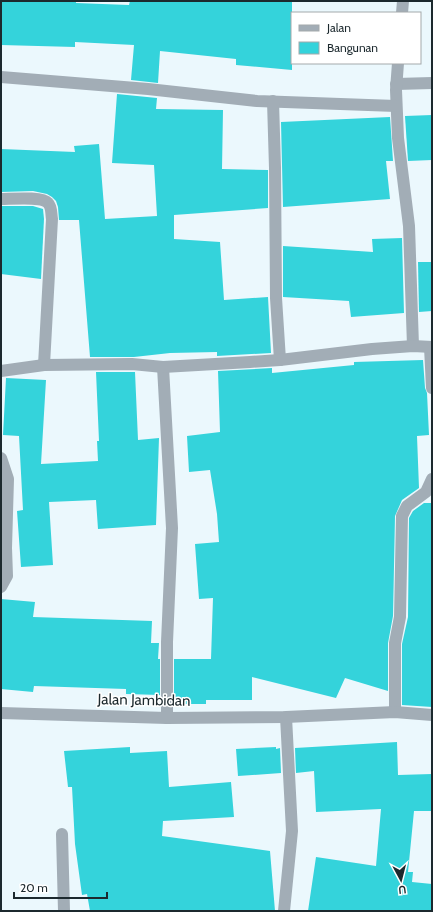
<svg xmlns="http://www.w3.org/2000/svg" width="433" height="912" viewBox="0 0 433 912" font-family="Cabin,sans-serif">
  <style>
    .building { fill: #34d3db }
    .lines { fill: none; stroke-linecap: round; stroke-linejoin: round }
    .service { stroke: #a2adb6; stroke-width: 12 }
    .minor { stroke: #a2adb6; stroke-width: 12 }
    .labels { text-anchor: middle; dominant-baseline: central; stroke-width: 3; stroke-linejoin: round; paint-order: stroke }
    .street-label { font-size: 15px; fill: #1c292e; stroke: #fff }
  </style>
  <rect width="100%" height="100%" fill="#ebf8fd"/>
  <!-- building -->
  <g class="building">
    <polygon points="1,1 76,1 76,3 129,5 130,1 292,1 292,70 236,65 236,59 160,51 158,83 131,80 134,45 75,42 75,47 1,45"/>
    <polygon points="117,94 157,98 156,109 223,110 222,169 268,170 268,208 174,215 174,239 220,242 224,300 268,297 271,353 217,356 217,352 170,353 134,357 90,357 79,220 59,220 58,207 56,201 52,197 47,194 33,191 1,192 1,149 75,152 74,146 99,144 105,219 157,216 154,165 112,163"/>
    <polygon points="432,115 432,160 408,161 405,116"/>
    <polygon points="390,117 393,161 386,161 390,199 283,207 281,122"/>
    <polygon points="1,206 33,206 43,209 44,219 41,279 1,274"/>
    <polygon points="402,238 404,313 351,317 349,301 283,297 283,246 373,252 372,239"/>
    <polygon points="418,262 432,262 432,311 419,312"/>
    <polygon points="423,360 425,388 427,393 429,435 417,436 419,488 402,500 395,516 393,616 388,643 388,691 345,678 336,698 252,677 252,700 206,700 206,704 174,704 174,659 211,659 213,598 199,599 195,544 219,542 217,514 210,470 189,472 187,436 220,432 218,371 272,368 272,373 354,365 354,362"/>
    <polygon points="96,372 135,372 138,440 159,438 156,525 98,529 96,500 49,502 53,565 21,567 17,511 23,510 19,436 3,435 6,378 46,380 41,464 98,461 97,441 99,441"/>
    <polygon points="424,503 432,503 432,707 402,705 402,644 408,617 409,518 413,511"/>
    <polygon points="1,599 35,602 33,617 152,621 151,643 159,643 158,659 160,659 160,695 126,694 126,689 34,686 33,692 1,689"/>
    <polygon points="397,742 398,775 432,774 432,811 414,811 408,872 413,872 412,882 432,884 432,911 308,911 316,857 376,866 381,809 316,812 314,771 296,773 295,748"/>
    <polygon points="130,747 130,753 167,751 169,787 231,782 234,817 163,821 162,836 270,851 275,911 90,911 87,894 82,895 75,844 72,787 68,787 64,751"/>
    <polygon points="276,747 276,749 280,748 281,773 238,776 236,749"/>
  </g>
  <g class="lines">
    <!-- service -->
    <polyline class="service" points="396,84 432,83"/>
    <!-- minor -->
    <g class="minor">
      <polyline points="402,13 403,1"/>
      <polyline points="398,63 396,90 398,138 409,226 413,346"/>
      <polyline points="1,77 148,89 257,101 396,106"/>
      <polyline points="273,101 275,168 276,298 280,360"/>
      <path d="M 1,199 C 11,199 42,196 48,203 C 52,207 51,214 52,219 L 44,365"/>
      <polyline points="430,347 432,388"/>
      <polyline points="163,367 172,528 167,642 167,718"/>
      <polyline points="1,371 44,365 132,364 163,367 250,362 280,360 372,349 413,346 432,347"/>
      <polyline points="1,458 8,479 6,548 7,576 1,587"/>
      <polyline points="395,712 395,643 400,617 402,516 407,506 426,492 432,479"/>
      <polyline points="1,713 167,718 286,717 395,712 432,715"/>
      <polyline points="62,834 64,911"/>
      <polyline points="284,911 292,831 286,717"/>
    </g>
  </g>
  <g class="labels">
    <!-- street labels -->
    <g class="street-label">
      <text transform="translate(144 700) rotate(1)">Jalan Jambidan</text>
    </g>
  </g>
  <!-- border -->
  <rect width="433" height="912" fill="none" stroke="#1c292e" stroke-width="4"/>
  <!-- legend -->
  <rect x="291" y="12" width="130" height="52" fill="#ffffff" stroke="#a4a9ab"/>
  <rect x="299" y="25" width="20" height="6" fill="#a2adb6" stroke="#a4a9ab"/>
  <text x="327" y="32" font-size="12" fill="#1c292e">Jalan</text>
  <rect x="299" y="42" width="20" height="12" fill="#34d3db" stroke="#a4a9ab"/>
  <text x="327" y="52" font-size="12" fill="#1c292e">Bangunan</text>
  <!-- north arrow -->
  <g transform="translate(401 880) rotate(173)" stroke="#ffffff" stroke-width="3" paint-order="stroke">
  <path d="M0-3L7 15L0 10L-7 15Z" fill="#1c292e"/>
  <text y="-6" font-size="11" font-weight="bold" text-anchor="middle" fill="#1c292e">U</text>
  </g>
  <!-- scale -->
  <path d="M14 892v6h93v-6" fill="none" stroke="#1c292e" stroke-width="2"/>
  <text x="20" y="892" font-size="12" fill="#1c292e" stroke="#ffffff" stroke-width="3" paint-order="stroke">20 m</text>
</svg>
